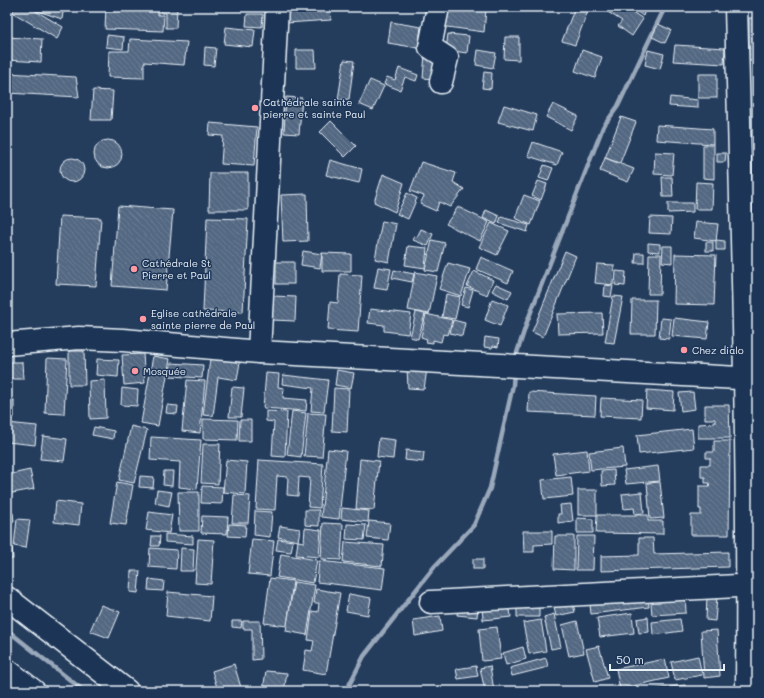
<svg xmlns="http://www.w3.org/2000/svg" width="764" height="698" viewBox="0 0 764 698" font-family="Mali,sans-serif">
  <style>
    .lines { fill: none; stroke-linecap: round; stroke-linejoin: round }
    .stream { stroke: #99a8ba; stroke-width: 4.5 }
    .building { fill: url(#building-back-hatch); stroke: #e8f1f8 }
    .minor-casing { stroke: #e8f1f8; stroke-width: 25 }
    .minor { stroke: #1d3557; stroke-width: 22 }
    .poi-dot { fill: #ff9aa2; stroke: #1d3557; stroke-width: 1.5 }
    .labels { text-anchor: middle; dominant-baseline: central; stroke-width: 3; stroke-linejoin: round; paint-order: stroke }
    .poi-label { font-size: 10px; fill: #e8f1f8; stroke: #1d3557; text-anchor: start }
  </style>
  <defs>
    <pattern id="building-back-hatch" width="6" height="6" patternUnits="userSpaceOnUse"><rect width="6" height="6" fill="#536782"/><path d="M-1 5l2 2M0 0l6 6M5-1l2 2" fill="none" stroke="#6c7d94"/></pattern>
  </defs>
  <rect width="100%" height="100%" fill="#253d5d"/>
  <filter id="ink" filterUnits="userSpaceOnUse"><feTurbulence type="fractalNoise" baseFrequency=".025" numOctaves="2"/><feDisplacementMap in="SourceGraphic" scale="8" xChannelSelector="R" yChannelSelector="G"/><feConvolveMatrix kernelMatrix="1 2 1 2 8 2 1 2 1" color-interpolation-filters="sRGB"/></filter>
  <g filter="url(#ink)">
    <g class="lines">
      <!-- stream -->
      <g class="stream">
        <polyline points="515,359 527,322 603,127 618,106 665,7"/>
        <polyline points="7,630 84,691"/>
        <polyline points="346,691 364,656 435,566 474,525 490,488 513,385 514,371"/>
      </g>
    </g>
    <!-- building -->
    <g class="building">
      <polygon points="15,7 29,7 63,27 57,39 12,12"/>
      <polygon points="36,7 64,7 62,19 35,10"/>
      <polygon points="106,7 158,8 158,15 164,15 163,31 105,29"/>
      <polygon points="162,7 177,7 176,28 166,28 166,13 161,13"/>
      <polygon points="285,7 330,7 331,20 286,23"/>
      <polygon points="443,7 486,9 484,32 440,26"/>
      <polygon points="511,7 525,7 513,11"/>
      <polygon points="575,7 589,8 575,45 562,41"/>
      <polygon points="600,7 625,7 643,19 632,36 618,26 622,21"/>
      <polygon points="631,7 646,7 643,16"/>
      <polygon points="247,14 263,14 262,27 246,26"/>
      <rect x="749" y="18" width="8" height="43"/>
      <polygon points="391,22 421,27 418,48 388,43"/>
      <polygon points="658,24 671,30 665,43 652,37"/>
      <polygon points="226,27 255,30 253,47 224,44"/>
      <polygon points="448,34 469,36 467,53 446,50"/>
      <polygon points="107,35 124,37 123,49 106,47"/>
      <polygon points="7,37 42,39 41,62 7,60"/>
      <polygon points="505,37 519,37 519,60 504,59"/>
      <polygon points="130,39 187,42 184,65 144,62 144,78 108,77 109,51 129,51"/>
      <polygon points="675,45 725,48 724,64 673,61"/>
      <polygon points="205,47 216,48 214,66 204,65"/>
      <polygon points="296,50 315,50 316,68 296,68"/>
      <polygon points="478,50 496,53 493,68 476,65"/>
      <polygon points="582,50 602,57 595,78 575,71"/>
      <polygon points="648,50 664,54 660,69 645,65"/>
      <polygon points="425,54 436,55 435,79 423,78"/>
      <polygon points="344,60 354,61 349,99 338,100"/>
      <rect x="754" y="67" width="3" height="19"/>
      <polygon points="399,68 418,75 416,81 405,77 400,90 384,84 387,77 395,80"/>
      <polygon points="484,72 492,73 491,89 482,88"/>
      <polygon points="7,73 76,77 79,97 7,93"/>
      <rect x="698" y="74" width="19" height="24"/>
      <polygon points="370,80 384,86 373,110 359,104"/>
      <rect x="754" y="86" width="3" height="12"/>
      <polygon points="93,90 113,91 111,120 91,120"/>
      <polygon points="286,97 302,98 299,134 284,133"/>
      <polygon points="670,97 698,100 698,108 669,106"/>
      <polygon points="553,104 578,116 571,130 546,117"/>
      <polygon points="504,105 537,115 533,131 498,122"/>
      <polygon points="621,117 636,122 620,163 605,158"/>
      <polygon points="331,121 356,146 345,157 320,132"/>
      <polygon points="210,123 257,127 254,166 221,164 223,136 209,135"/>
      <polygon points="657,125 713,129 713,144 656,140"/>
      <circle cx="108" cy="154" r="14"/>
      <polygon points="533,142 562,152 557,165 528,156"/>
      <polygon points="703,145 714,145 714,179 703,178"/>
      <polygon points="655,152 674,153 672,175 654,174"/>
      <polygon points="717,153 726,153 725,162 717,162"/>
      <polygon points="605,158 634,169 628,182 600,171"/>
      <circle cx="72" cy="170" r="12"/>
      <polygon points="330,160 362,169 359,183 326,175"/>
      <polygon points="421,162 456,173 453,182 464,189 450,207 439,202 436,211 420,204 424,196 410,191"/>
      <polygon points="544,165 553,168 548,181 539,178"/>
      <polygon points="210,173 248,173 248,210 209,210"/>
      <polygon points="383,174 404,183 395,212 374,202"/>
      <polygon points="662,177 672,177 673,197 663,197"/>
      <polygon points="538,181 547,184 541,200 532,196"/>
      <polygon points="696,182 713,183 712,209 695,209"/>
      <polygon points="407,193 417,198 408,219 397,214"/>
      <polygon points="753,193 757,193 757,204 752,204"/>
      <polygon points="307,194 308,241 283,242 281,195"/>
      <polygon points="524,195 540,201 531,225 515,218"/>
      <polygon points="668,203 693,203 693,212 668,213"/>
      <polygon points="118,206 173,210 166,290 112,286"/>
      <polygon points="458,207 489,222 480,241 446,224"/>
      <polygon points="486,210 499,216 496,224 483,218"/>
      <polygon points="60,216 101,218 96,286 56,284"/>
      <polygon points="501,217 529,225 527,232 499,223"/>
      <polygon points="650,217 672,218 671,234 649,233"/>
      <polygon points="207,218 248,219 243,312 203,311"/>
      <polygon points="382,221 396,224 389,262 375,259"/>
      <polygon points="696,222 718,224 716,241 694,238"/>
      <polygon points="491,223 509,231 497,255 479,247"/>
      <polygon points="421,229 433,234 428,246 413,240 414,236 417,237"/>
      <rect x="753" y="237" width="4" height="11"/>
      <polygon points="432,240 445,243 438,272 425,270"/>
      <polygon points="716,240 725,241 725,250 716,250"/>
      <rect x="706" y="242" width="7" height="9"/>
      <polygon points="648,243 660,244 660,252 648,251"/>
      <polygon points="408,246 427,248 425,268 405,265"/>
      <polygon points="663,246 672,246 672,263 662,262"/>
      <polygon points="303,251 322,254 320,268 301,265"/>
      <polygon points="565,251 576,256 543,337 532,332"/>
      <polygon points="322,253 351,254 351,271 322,271"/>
      <polygon points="636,253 644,253 644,263 635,263"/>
      <polygon points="649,254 661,254 660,294 648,294"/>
      <polygon points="675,254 716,255 714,305 674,304"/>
      <polygon points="481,257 513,271 508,283 476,269"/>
      <rect x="276" y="262" width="18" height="22"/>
      <polygon points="448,263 470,269 461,296 439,289"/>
      <polygon points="597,264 614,265 613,285 595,283"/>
      <polygon points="378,267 391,269 387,290 374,288"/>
      <polygon points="394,270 414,274 412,282 392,278"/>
      <polygon points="474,271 493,280 487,295 467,286"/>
      <polygon points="616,271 626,272 625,286 615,285"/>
      <polygon points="415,272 437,276 429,314 408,310"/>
      <polygon points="340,274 362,275 358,332 328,330 330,302 338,303"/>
      <polygon points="496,284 512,291 508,299 492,291"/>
      <polygon points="605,285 613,286 611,297 604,296"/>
      <polygon points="466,288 473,290 468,307 461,305"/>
      <polygon points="446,294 460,297 455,319 442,317"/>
      <polygon points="273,296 296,297 295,321 272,320"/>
      <polygon points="613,296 623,297 614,343 605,342"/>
      <polygon points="492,299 508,305 500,326 485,320"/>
      <polygon points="632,300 656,300 655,334 631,334"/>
      <rect x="753" y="306" width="4" height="13"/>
      <polygon points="370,309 411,314 408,334 384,331 384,325 368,323"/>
      <polygon points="416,312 425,314 418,339 410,337"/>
      <polygon points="602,313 603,333 558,334 557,314"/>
      <polygon points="426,314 452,320 448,335 443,334 441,342 433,340 433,343 426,342 427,339 421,337"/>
      <polygon points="661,318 671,319 669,339 659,338"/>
      <polygon points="674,318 709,322 707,339 672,336"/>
      <polygon points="453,320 465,323 462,336 450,333"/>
      <polygon points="752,322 757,322 757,338 751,338"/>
      <polygon points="485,337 499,339 498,347 493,346 492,348 484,347"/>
      <polygon points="69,351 84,351 85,385 69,385"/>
      <polygon points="143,354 145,383 124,385 122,355"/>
      <polygon points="153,356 170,359 158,426 141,423"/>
      <polygon points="47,358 67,359 64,414 45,413"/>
      <polygon points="97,359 119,360 118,377 96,375"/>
      <polygon points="210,359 240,362 237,380 218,377 213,416 203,415"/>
      <polygon points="7,362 22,362 23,379 7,379"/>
      <polygon points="171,363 203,365 202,378 170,376"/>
      <polygon points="407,368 427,369 424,389 408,388"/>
      <polygon points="337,370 354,373 351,388 335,385"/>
      <polygon points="266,373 279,374 278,387 284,388 283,398 307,400 306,411 263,408"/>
      <polygon points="283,375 328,380 324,412 311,411 313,388 282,384"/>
      <polygon points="105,380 106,418 90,419 89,381"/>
      <polygon points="187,380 205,381 200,433 182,431"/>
      <polygon points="232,387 244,388 241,417 229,417"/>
      <polygon points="122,388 138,390 137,406 121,405"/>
      <polygon points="334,388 349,389 347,432 332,431"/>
      <polygon points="647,390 674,392 673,410 646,408"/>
      <polygon points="529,392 596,396 595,415 528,412"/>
      <polygon points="693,392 695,409 681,411 679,393"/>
      <polygon points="601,398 642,400 641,418 600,416"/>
      <rect x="7" y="400" width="7" height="17"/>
      <polygon points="167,405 178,406 177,414 166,413"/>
      <polygon points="705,405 729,405 730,438 698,438 698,424 715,423 715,419 705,419"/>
      <polygon points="266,411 287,412 285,457 272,456 274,422 266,421"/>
      <polygon points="292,411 306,413 301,457 287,455"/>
      <polygon points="308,413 326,414 322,457 304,456"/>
      <polygon points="203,419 238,420 237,440 203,439"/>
      <polygon points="240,420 251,420 251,441 239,441"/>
      <polygon points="7,423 37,426 35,445 7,442"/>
      <polygon points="131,426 147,430 134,483 119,480"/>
      <polygon points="94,427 114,431 113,439 92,435"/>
      <polygon points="692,429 694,448 639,454 637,435"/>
      <polygon points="43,436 67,439 64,461 40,459"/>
      <polygon points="151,437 201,440 197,489 179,487 180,462 150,460"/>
      <polygon points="379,438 395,440 393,459 377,457"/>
      <polygon points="714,441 730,441 729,535 691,535 691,515 701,515 701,509 699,509 699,486 710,486 709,483 705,483 705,477 701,477 701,465 710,465 710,458 706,458 706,452 714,452"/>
      <polygon points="203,444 220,444 218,484 201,483"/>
      <polygon points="623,448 625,467 591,470 589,452"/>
      <polygon points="328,449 346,451 339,519 321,517"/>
      <polygon points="406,450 424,452 423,462 405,460"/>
      <polygon points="587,450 589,471 556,475 553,454"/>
      <polygon points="360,459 379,461 374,510 356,509"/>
      <polygon points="226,460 247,462 245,494 223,492"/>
      <polygon points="259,460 323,464 320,508 308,507 310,478 299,477 298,496 287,495 288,477 277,476 275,510 256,509"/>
      <polygon points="658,466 660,481 626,484 624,470"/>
      <polygon points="30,470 34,489 7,494 7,475"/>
      <polygon points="614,470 615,485 602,486 601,471"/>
      <polygon points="164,471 173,471 172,486 163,485"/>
      <polygon points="140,476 154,477 153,488 139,487"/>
      <polygon points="571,477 573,496 544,499 542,480"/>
      <polygon points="117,482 133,485 126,525 110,523"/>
      <polygon points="660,482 664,518 650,519 647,483"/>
      <polygon points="202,486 223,487 222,504 201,503"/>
      <polygon points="157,490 172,492 169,506 155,503"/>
      <rect x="578" y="490" width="19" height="25"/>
      <polygon points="178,492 199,492 199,531 179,531"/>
      <polygon points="642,492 644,513 635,514 634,508 624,509 622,494"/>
      <polygon points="234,495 250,496 248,523 232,523"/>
      <polygon points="56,501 81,504 79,525 54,522"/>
      <polygon points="571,504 573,521 558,523 558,514 561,514 560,505"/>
      <polygon points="342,508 369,511 368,522 341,519"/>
      <polygon points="305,510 319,510 319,526 305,525"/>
      <polygon points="255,511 272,512 270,537 254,535"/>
      <polygon points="149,512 172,515 169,533 146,530"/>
      <polygon points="13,513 14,521 7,522 7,514"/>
      <polygon points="597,515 648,515 648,521 663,521 663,534 596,533"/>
      <polygon points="202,516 228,517 227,534 201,533"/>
      <polygon points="577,518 593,519 593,533 577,533"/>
      <polygon points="17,519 30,520 26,548 14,546"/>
      <polygon points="369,521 390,523 388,540 367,538"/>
      <polygon points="323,523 343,524 341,560 321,559"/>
      <polygon points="229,524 246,525 245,537 228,536"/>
      <polygon points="347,524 366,525 364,540 346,539"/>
      <polygon points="280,526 300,529 298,541 278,537"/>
      <polygon points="305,528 321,530 319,557 296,555 298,541 304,542"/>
      <polygon points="523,531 552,531 552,544 534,545 534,552 524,552"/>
      <polygon points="165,534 193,536 193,544 165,542"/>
      <polygon points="152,536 160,536 159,546 151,546"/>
      <polygon points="555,536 574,536 574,570 554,569"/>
      <polygon points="577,536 594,536 593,570 576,570"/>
      <polygon points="639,538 653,538 654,554 728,552 728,567 601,571 601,556 639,555"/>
      <polygon points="198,539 214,540 211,584 195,583"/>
      <polygon points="252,539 274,541 270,576 248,574"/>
      <polygon points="278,539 293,541 291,552 276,550"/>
      <polygon points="345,542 384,545 382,566 343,562"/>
      <polygon points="7,547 12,547 13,559 7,560"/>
      <polygon points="150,548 177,550 176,569 149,567"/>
      <polygon points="181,548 194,549 193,571 180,571"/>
      <polygon points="281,554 317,560 313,583 277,577"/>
      <rect x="473" y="559" width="10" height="10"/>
      <polygon points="319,561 385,568 382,590 317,582"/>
      <polygon points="131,571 140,571 138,593 130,592"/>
      <polygon points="270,578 293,581 287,626 264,623"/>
      <polygon points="149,579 164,581 163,591 148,590"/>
      <polygon points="294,582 315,585 307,635 286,631"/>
      <polygon points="647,588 649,607 591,614 589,595"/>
      <polygon points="316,589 340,593 326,674 303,670 306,650 312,651 314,641 308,640 312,611 318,612 319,603 314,603"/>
      <polygon points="685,590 686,613 652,615 650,592"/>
      <polygon points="570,591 575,612 556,616 551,595"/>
      <polygon points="168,592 212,596 210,621 166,616"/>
      <polygon points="349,594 371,598 368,615 346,611"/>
      <polygon points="459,594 479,596 477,617 457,615"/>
      <polygon points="707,596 717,597 715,621 706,620"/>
      <polygon points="539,598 539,617 517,617 517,599"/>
      <polygon points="509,602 511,617 483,620 482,605"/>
      <polygon points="101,605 120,612 109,638 90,631"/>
      <polygon points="632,613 634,633 600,637 597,618"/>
      <polygon points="554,614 561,647 551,649 544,617"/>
      <polygon points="440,616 442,631 415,636 413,620"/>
      <polygon points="648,617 649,632 639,633 637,619"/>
      <polygon points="680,619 682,631 653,635 652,622"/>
      <polygon points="541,620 546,651 529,654 523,623"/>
      <polygon points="232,621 242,621 241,628 232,627"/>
      <polygon points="243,621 260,621 261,659 252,660 252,629 243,629"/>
      <polygon points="577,621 584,653 569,656 562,625"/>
      <polygon points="497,627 501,659 482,661 479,629"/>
      <polygon points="717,630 720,676 704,678 701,631"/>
      <polygon points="599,646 608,678 595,682 586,649"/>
      <polygon points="523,647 526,659 506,665 503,653"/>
      <polygon points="698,656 702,675 675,680 671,662"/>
      <polygon points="546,658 548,667 512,676 510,668"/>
      <polygon points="665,659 669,678 620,689 616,669"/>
      <polygon points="234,664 242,691 218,691 212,671"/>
      <polygon points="476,666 478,676 458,679 456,669"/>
      <polygon points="490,666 494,691 485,691 480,668"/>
      <polygon points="266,671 287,673 284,691 263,690"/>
      <polygon points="685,685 685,691 639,691"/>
      <polygon points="714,686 714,691 694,691 694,688"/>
    </g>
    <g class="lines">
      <defs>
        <g id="minor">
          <polyline points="438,7 430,47 447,58 441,82"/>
          <path d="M 736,7 C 742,235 749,463 747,691"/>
          <polyline points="7,344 79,338 123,340 259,352 757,379"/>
          <polyline points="259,352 277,7"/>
          <polyline points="7,598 127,691"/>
          <polyline points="431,602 757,585"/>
          <polyline points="7,670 34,691"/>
        </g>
      </defs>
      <!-- minor casing -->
      <use href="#minor" class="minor-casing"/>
      <!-- minor -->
      <use href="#minor" class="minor"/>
    </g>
  </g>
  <!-- markers -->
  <g class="poi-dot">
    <circle cx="255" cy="108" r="4"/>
    <circle cx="134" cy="269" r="4"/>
    <circle cx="143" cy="319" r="4"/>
    <circle cx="684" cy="350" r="4"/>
    <circle cx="135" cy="371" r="4"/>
  </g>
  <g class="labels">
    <!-- poi labels -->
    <g class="poi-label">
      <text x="263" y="102">Cathédrale sainte<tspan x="263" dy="12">pierre et sainte Paul</tspan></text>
      <text x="142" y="263">Cathédrale St<tspan x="142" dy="12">Pierre et Paul</tspan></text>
      <text x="151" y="313">Eglise cathédrale<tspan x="151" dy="12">sainte pierre de Paul</tspan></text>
      <text x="692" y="350">Chez dialo</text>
      <text x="143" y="371">Mosquée</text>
    </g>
  </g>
  <!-- margin -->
  <rect width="764" height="698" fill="none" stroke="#1d3557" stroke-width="24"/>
  <rect x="12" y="12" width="740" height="674" fill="none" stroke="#e8f1f8" stroke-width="1.5" filter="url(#ink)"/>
  <!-- scale -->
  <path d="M610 664v6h114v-6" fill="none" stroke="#e8f1f8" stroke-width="2"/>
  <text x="616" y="664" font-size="12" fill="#e8f1f8" stroke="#1d3557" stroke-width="3" paint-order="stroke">50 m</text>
</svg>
